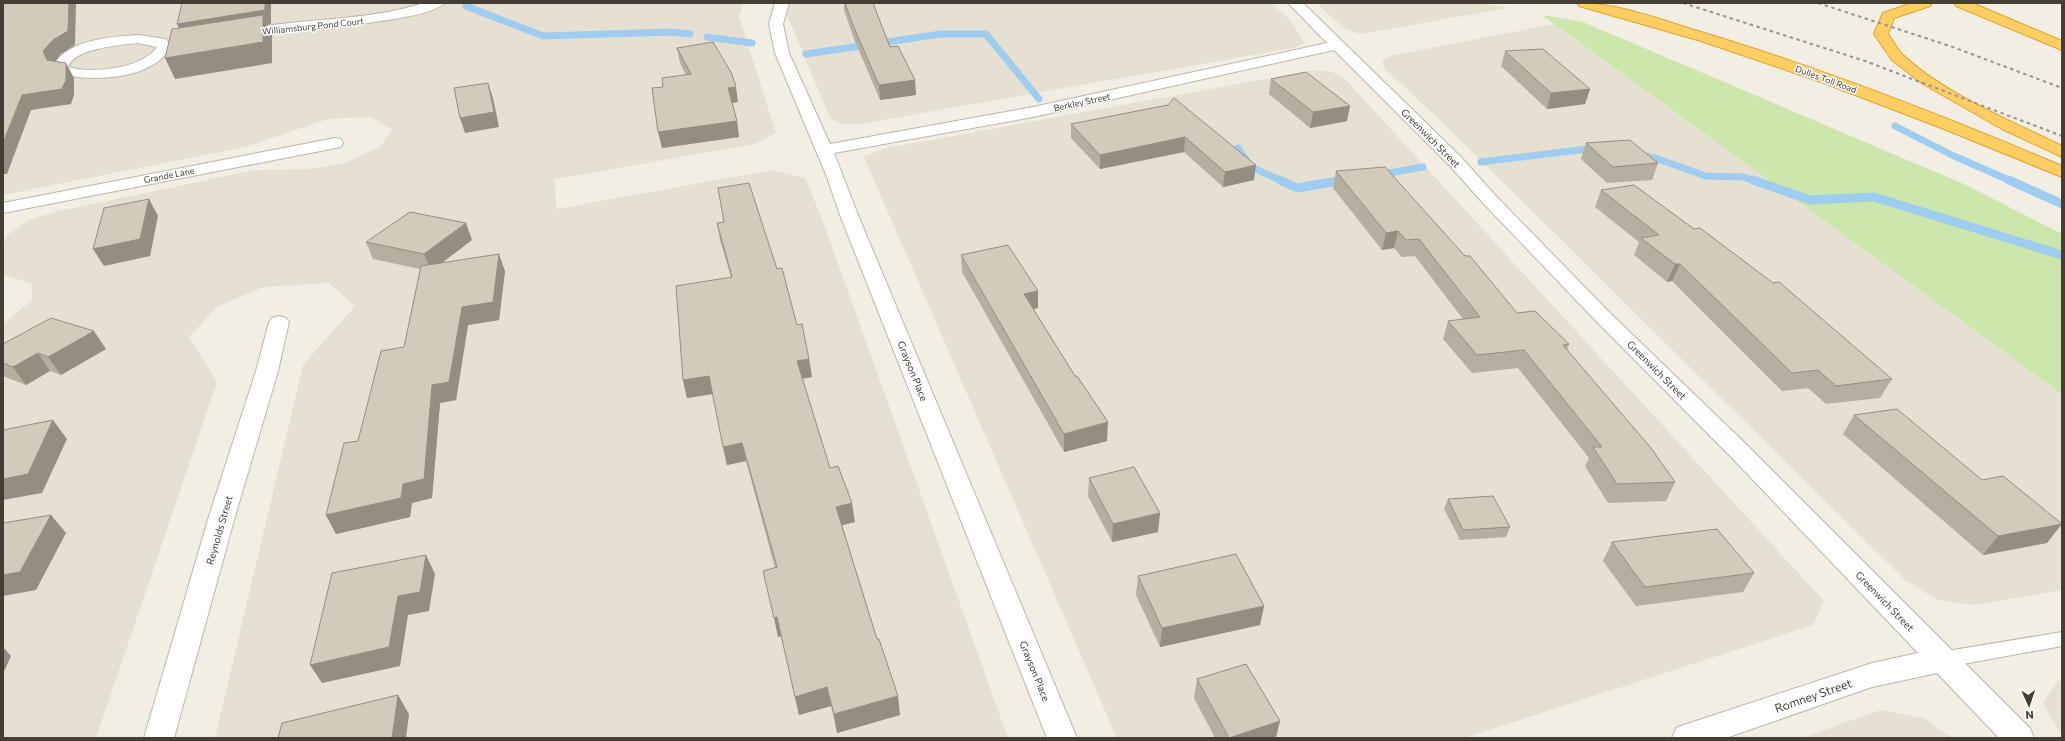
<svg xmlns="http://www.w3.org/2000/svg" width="2065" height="741" viewBox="0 0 2065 741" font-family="Commissioner,sans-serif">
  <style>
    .residential { fill: #e6e0d2 }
    .green { fill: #cbe7ab }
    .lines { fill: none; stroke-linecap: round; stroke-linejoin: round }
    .stream-far1 { stroke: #9ecdf1; stroke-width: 7 }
    .stream { stroke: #9ecdf1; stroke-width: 9 }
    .service-casing { stroke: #beb6a6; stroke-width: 2 }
    .minor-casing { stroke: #beb6a6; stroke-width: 2 }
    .motorway-casing { stroke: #dfa331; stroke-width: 2 }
    .service { fill: #fff; fill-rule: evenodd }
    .minor { fill: #fff; fill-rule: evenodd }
    .motorway { fill: #ffce62; fill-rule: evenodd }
    .rail { stroke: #949494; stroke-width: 2; stroke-dasharray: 3.5 3.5; stroke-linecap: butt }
    .wall { fill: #b6ae9f }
    .shaded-wall { fill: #948d82 }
    .building { fill: #d4cab9; stroke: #948d82 }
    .labels { text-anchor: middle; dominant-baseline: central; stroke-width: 3; stroke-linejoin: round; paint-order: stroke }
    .far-street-label { font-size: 9px; fill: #443e34; stroke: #fff }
    .street-label { font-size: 10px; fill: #443e34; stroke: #fff }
    .near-street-label { font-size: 12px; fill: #443e34; stroke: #fff }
  </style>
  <rect width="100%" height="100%" fill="#f2eee4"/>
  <!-- residential -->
  <g class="residential">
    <polygon points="3,3 744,3 739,16 776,133 755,144 555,179 556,209 772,170 805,178 821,216 1008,738 215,738 303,365 355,306 329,283 263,287 217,307 189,337 217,382 96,738 3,738 3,324 32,300 32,284 3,274 3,248 7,235 29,220 55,212 255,170 311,169 342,164 380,147 392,130 371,117 328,119 245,147 3,195"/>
    <polygon points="787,3 1271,3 1290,20 1305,43 1293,48 860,124 842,124 830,118 785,10"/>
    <polygon points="1316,3 1483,3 1509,8 1360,34 1344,28"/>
    <polygon points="1554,24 2062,394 2062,590 1974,605 1937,600 1904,579 1443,123 1385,69 1382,61 1390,56"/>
    <polygon points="1315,70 1332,72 1343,77 1824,601 1813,625 1464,738 1117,738 864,157 882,149"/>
    <polygon points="2062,680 2062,736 2043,703 2058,681"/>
    <polygon points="1881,710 1923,718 1952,738 1801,738"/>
  </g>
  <!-- green -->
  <polygon class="green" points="1542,15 1583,22 1966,185 2062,234 2062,394"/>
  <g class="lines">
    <!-- stream-far1 -->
    <g class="stream-far1">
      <polyline points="466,6 543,36 671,32 690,34"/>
      <polyline points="707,37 752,43"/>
      <polyline points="806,54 941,34 986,34 1039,99"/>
      <polyline points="1895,126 1954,156 2011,181"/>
      <polyline points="1238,148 1251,167 1282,181"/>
      <polyline points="1637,154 1658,159 1706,176 1743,177 1756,181"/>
      <polyline points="1481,162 1596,148"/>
      <polyline points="1377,175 1423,167"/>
      <polyline points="1338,181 1346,180"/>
    </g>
    <!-- stream -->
    <g class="stream">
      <polyline points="1280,180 1297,188 1344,180"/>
      <polyline points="1753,180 1810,200 1874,197 2062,255"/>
      <polyline points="2009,180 2062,204"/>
    </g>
    <defs>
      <polygon id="service" points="2062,632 2062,646 1941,668 1934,665 1932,660 1934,655 1941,652"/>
      <g id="minor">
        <path d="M 424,3 L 444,3 C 431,21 304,29 278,32 C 265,34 252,37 239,39 L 234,38 L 232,35 L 234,32 C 296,17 362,23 424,3 Z"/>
        <polygon points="775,3 789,3 783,24 789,53 830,144 1033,107 1327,43 1288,3 1303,3 1462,158 1495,195 1610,313 1750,448 2030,728 2034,738 1999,738 1937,673 1872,687 1726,738 1672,738 1676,728 1687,724 1872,663 1918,653 1734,460 1596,321 1483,203 1450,166 1334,50 1033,117 834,153 858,215 1077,738 1047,738 840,215 827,177 775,53 769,24"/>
        <path d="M 138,35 L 166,39 L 168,42 L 197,37 L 202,38 L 204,41 L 202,44 L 169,50 C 149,81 87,82 56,73 L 53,65 C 70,39 110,37 138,35 ZM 138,43 L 157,47 C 142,69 91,74 68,67 C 74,48 121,45 138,43 Z"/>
        <polygon points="335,138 341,139 343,143 341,147 3,213 3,203"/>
        <polygon points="279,316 286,318 289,322 278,371 236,513 174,738 144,738 210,513 256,371 269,322 272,318"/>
      </g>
      <g id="motorway">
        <path d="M 1577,3 C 1619,3 1661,20 1701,32 C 1824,69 1944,116 2062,166 L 2062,177 L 1939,127 L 1821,82 L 1701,41 L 1579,6 Z"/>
        <path d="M 1912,3 L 1932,3 L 1930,6 L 1894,18 L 1888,34 C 1893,41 1897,49 1902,54 C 1941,92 2013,122 2062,146 L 2062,157 L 2002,129 L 1923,84 L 1892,60 L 1874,34 L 1883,13 Z"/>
        <polygon points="1954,3 1972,3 2062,41 2062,50 1956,6"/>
      </g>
    </defs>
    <!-- service casing -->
    <use href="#service" class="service-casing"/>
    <!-- minor casing -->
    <use href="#minor" class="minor-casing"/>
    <!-- motorway casing -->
    <use href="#motorway" class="motorway-casing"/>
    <!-- service -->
    <use href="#service" class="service"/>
    <!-- minor -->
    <use href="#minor" class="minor"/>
    <!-- motorway -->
    <use href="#motorway" class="motorway"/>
    <!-- rail -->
    <g class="rail">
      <polyline points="1683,3 1865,61 2062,136"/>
      <polyline points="1818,3 1950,46 2062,88"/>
    </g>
  </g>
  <!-- wall -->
  <g class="wall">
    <polygon points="844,3 873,3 890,47 915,80 916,95 880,100 854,39 844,10"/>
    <polygon points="677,48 738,102 732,103 737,121 739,137 662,148 686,75 680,63"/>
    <polygon points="1505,51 1590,89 1585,104 1547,109 1501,66"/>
    <polygon points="1271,79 1347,121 1310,128 1269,94"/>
    <polygon points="1168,105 1254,180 1223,187 1184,152 1100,169 1071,138 1071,124"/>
    <polygon points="1586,143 1658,163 1652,180 1607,183 1581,159"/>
    <polygon points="1336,171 1465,256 1517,313 1569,344 1567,350 1675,482 1666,501 1608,503 1585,466 1589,458 1518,368 1472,373 1443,339 1448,321 1463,319 1415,256 1402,257 1394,248 1382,250 1333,188"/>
    <polygon points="1601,190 1892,379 1880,398 1826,404 1808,388 1782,391 1672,281 1667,282 1634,255 1639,242 1595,207"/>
    <polygon points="717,223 777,269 809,359 812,377 802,379 830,468 855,522 842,525 900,715 837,733 831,706 799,715 781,636 778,637 775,568 746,461 727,465 723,447 713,394 687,398 683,380 731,277 720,240"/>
    <polygon points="472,240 443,262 505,271 499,320 468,325 456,400 440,403 432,498 412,503 410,517 336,534 326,515 358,441 404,347 420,269 373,259 366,242"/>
    <polygon points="961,255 1038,308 1033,309 1075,376 1107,441 1064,452 962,272"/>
    <polygon points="3,344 106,349 61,375 50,371 26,385 3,376"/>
    <polygon points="1854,415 2047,543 1983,555 1843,434"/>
    <polygon points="1089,478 1158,532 1112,542 1088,496"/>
    <polygon points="1448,499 1510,527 1506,537 1460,540 1444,509"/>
    <polygon points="1612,542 1754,573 1743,592 1636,606 1603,561"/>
    <polygon points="1138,576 1264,606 1260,625 1160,647 1136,595"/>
    <polygon points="1197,679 1276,738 1215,738 1194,698"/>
  </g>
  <!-- shaded-wall -->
  <g class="shaded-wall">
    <polygon points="69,3 76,3 75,45 61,54 52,66 47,60 43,51"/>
    <polygon points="265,3 271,3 271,24 267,25 272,35 272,63 175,79 165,58 184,38 177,24"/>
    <polygon points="66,63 74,78 74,95 71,104 31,110 7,174 3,174 3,143 22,95"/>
    <polygon points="915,80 916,95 880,100 879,85"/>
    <polygon points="488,83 493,98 499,127 465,133 460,118"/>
    <polygon points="736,87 738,102 730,103 728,88"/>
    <polygon points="1590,89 1585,104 1547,109 1551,93"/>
    <polygon points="1350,106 1347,121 1310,128 1313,112"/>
    <polygon points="737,121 739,137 662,148 658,132"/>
    <polygon points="1185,137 1184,152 1100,169 1100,155"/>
    <polygon points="1256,165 1254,180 1223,187 1225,172"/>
    <polygon points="149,199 158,216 150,256 104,266 93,249"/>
    <polygon points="466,223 472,240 431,271 424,254"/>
    <polygon points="1398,231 1394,248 1382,250 1386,233"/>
    <polygon points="499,254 505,271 499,320 468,325 456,400 440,403 432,498 412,503 410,517 336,534 326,515 403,484 432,385 462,307"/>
    <polygon points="1675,264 1680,264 1672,281 1667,282"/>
    <polygon points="1038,291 1038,308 1024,311 1024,294"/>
    <polygon points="94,331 106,349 61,375 48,357"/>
    <polygon points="38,353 50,371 26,385 13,367"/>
    <polygon points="809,359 812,377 800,379 797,361"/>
    <polygon points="709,376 713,394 687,398 683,380"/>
    <polygon points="53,420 67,439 42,493 3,500 3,479"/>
    <polygon points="1108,422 1107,441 1064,452 1064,434"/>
    <polygon points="742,443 746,461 727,465 723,447"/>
    <polygon points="852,503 855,522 839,526 836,507"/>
    <polygon points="1160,513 1158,532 1112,542 1113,524"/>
    <polygon points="51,515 66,533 36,590 3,596 3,575"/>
    <polygon points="2062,524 2047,543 1983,555 1998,536"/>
    <polygon points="426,555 435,574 429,611 408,615 400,666 322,683 310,665 398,596"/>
    <polygon points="1264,606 1260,625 1160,647 1162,628"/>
    <polygon points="777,617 781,636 778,637 774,618"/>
    <polygon points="3,647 11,656 3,674"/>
    <polygon points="827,687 831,706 799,715 795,697"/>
    <polygon points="398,695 409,714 406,738 392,738"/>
    <polygon points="898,696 900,715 837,733 834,714"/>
    <polygon points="1280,721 1276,738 1228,738 1229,738"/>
  </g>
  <!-- building -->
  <g class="building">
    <polygon points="3,3 69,3 68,31 53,40 43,51 47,60 66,63 66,80 62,89 22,95 3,143"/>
    <polygon points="182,3 265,3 265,10 177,24"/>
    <polygon points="845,3 873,3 890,47 898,46 915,80 879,85 853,25"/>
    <polygon points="263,15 263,42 165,58 172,29"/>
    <polygon points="713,42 732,74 736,87 728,88 737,121 658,132 652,88 663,87 662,78 691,74 677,48"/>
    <polygon points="1543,49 1590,89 1551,93 1505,51"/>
    <polygon points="1306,72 1350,106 1313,112 1271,79"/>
    <polygon points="488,83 494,112 460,118 454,88"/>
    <polygon points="1174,98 1256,165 1225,172 1185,137 1100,155 1071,124 1168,105"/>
    <polygon points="1630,140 1658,163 1613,167 1586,143"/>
    <polygon points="1385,167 1465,256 1470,256 1517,313 1535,311 1569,344 1563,345 1651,448 1675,482 1617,484 1593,447 1602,447 1524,350 1477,355 1448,321 1480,317 1419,239 1406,240 1398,231 1386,233 1336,171"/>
    <polygon points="749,183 777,269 782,268 797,325 802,324 809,359 797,361 830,468 838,466 852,503 836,507 877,639 879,639 898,696 834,714 827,687 795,697 777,617 774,618 763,571 777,567 742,443 723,447 709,376 683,380 676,286 732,277 717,223 724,222 718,188"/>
    <polygon points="1634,185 1694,229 1700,228 1773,283 1779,282 1892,379 1836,386 1818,370 1792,373 1680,264 1675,264 1641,238 1659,235 1601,190"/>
    <polygon points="149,199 140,239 93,249 104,208"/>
    <polygon points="410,212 466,223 424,254 366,242"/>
    <polygon points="1008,245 1038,291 1024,294 1075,376 1077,376 1108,422 1064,434 961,255"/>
    <polygon points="499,254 493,302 462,307 449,382 432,385 424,479 403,484 401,498 326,515 344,443 358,441 381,351 404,347 421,266"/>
    <polygon points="51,318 94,331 48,357 38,353 13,367 3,363 3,344"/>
    <polygon points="1897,409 1982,480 2003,476 2062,524 1998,536 1854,415"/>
    <polygon points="53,420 28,474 3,479 3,430"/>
    <polygon points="1134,467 1160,513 1113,524 1089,478"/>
    <polygon points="1493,496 1510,527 1463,530 1448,499"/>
    <polygon points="51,515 20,572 3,575 3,523"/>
    <polygon points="1717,529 1754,573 1645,587 1612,542"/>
    <polygon points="1236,554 1264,606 1162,628 1138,576"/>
    <polygon points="426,555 420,592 398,596 389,647 310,665 332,573"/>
    <polygon points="1246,664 1280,721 1229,738 1197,679"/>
    <polygon points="398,695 392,738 278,738 282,723"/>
  </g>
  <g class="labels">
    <!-- far-street labels -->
    <g class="far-street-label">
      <text transform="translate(313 26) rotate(-6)">Williamsburg Pond Court</text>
      <text transform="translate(1826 79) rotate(20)">Dulles Toll Road</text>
      <text transform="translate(1082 102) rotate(-12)">Berkley Street</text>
      <text transform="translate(169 175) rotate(-11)">Grande Lane</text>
    </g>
    <!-- street labels -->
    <g class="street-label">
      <text transform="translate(1431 138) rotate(45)">Greenwich Street</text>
      <text transform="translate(1657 370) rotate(45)">Greenwich Street</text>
      <text transform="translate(913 371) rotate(68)">Grayson Place</text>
      <text transform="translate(219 530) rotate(-74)">Reynolds Street</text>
      <text transform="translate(1885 601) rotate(46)">Greenwich Street</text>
      <text transform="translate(1035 671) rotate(68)">Grayson Place</text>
    </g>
    <!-- near-street labels -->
    <g class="near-street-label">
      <text transform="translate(1813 695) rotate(-19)">Romney Street</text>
    </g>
  </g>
  <!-- border -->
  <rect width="2065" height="741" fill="none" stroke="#443e34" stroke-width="8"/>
  <!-- north arrow -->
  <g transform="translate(2029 705) rotate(177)" stroke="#ffffff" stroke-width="3" paint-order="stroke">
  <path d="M0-3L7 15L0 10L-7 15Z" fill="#443e34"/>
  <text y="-6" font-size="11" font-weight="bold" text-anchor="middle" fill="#443e34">N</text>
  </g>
</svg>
